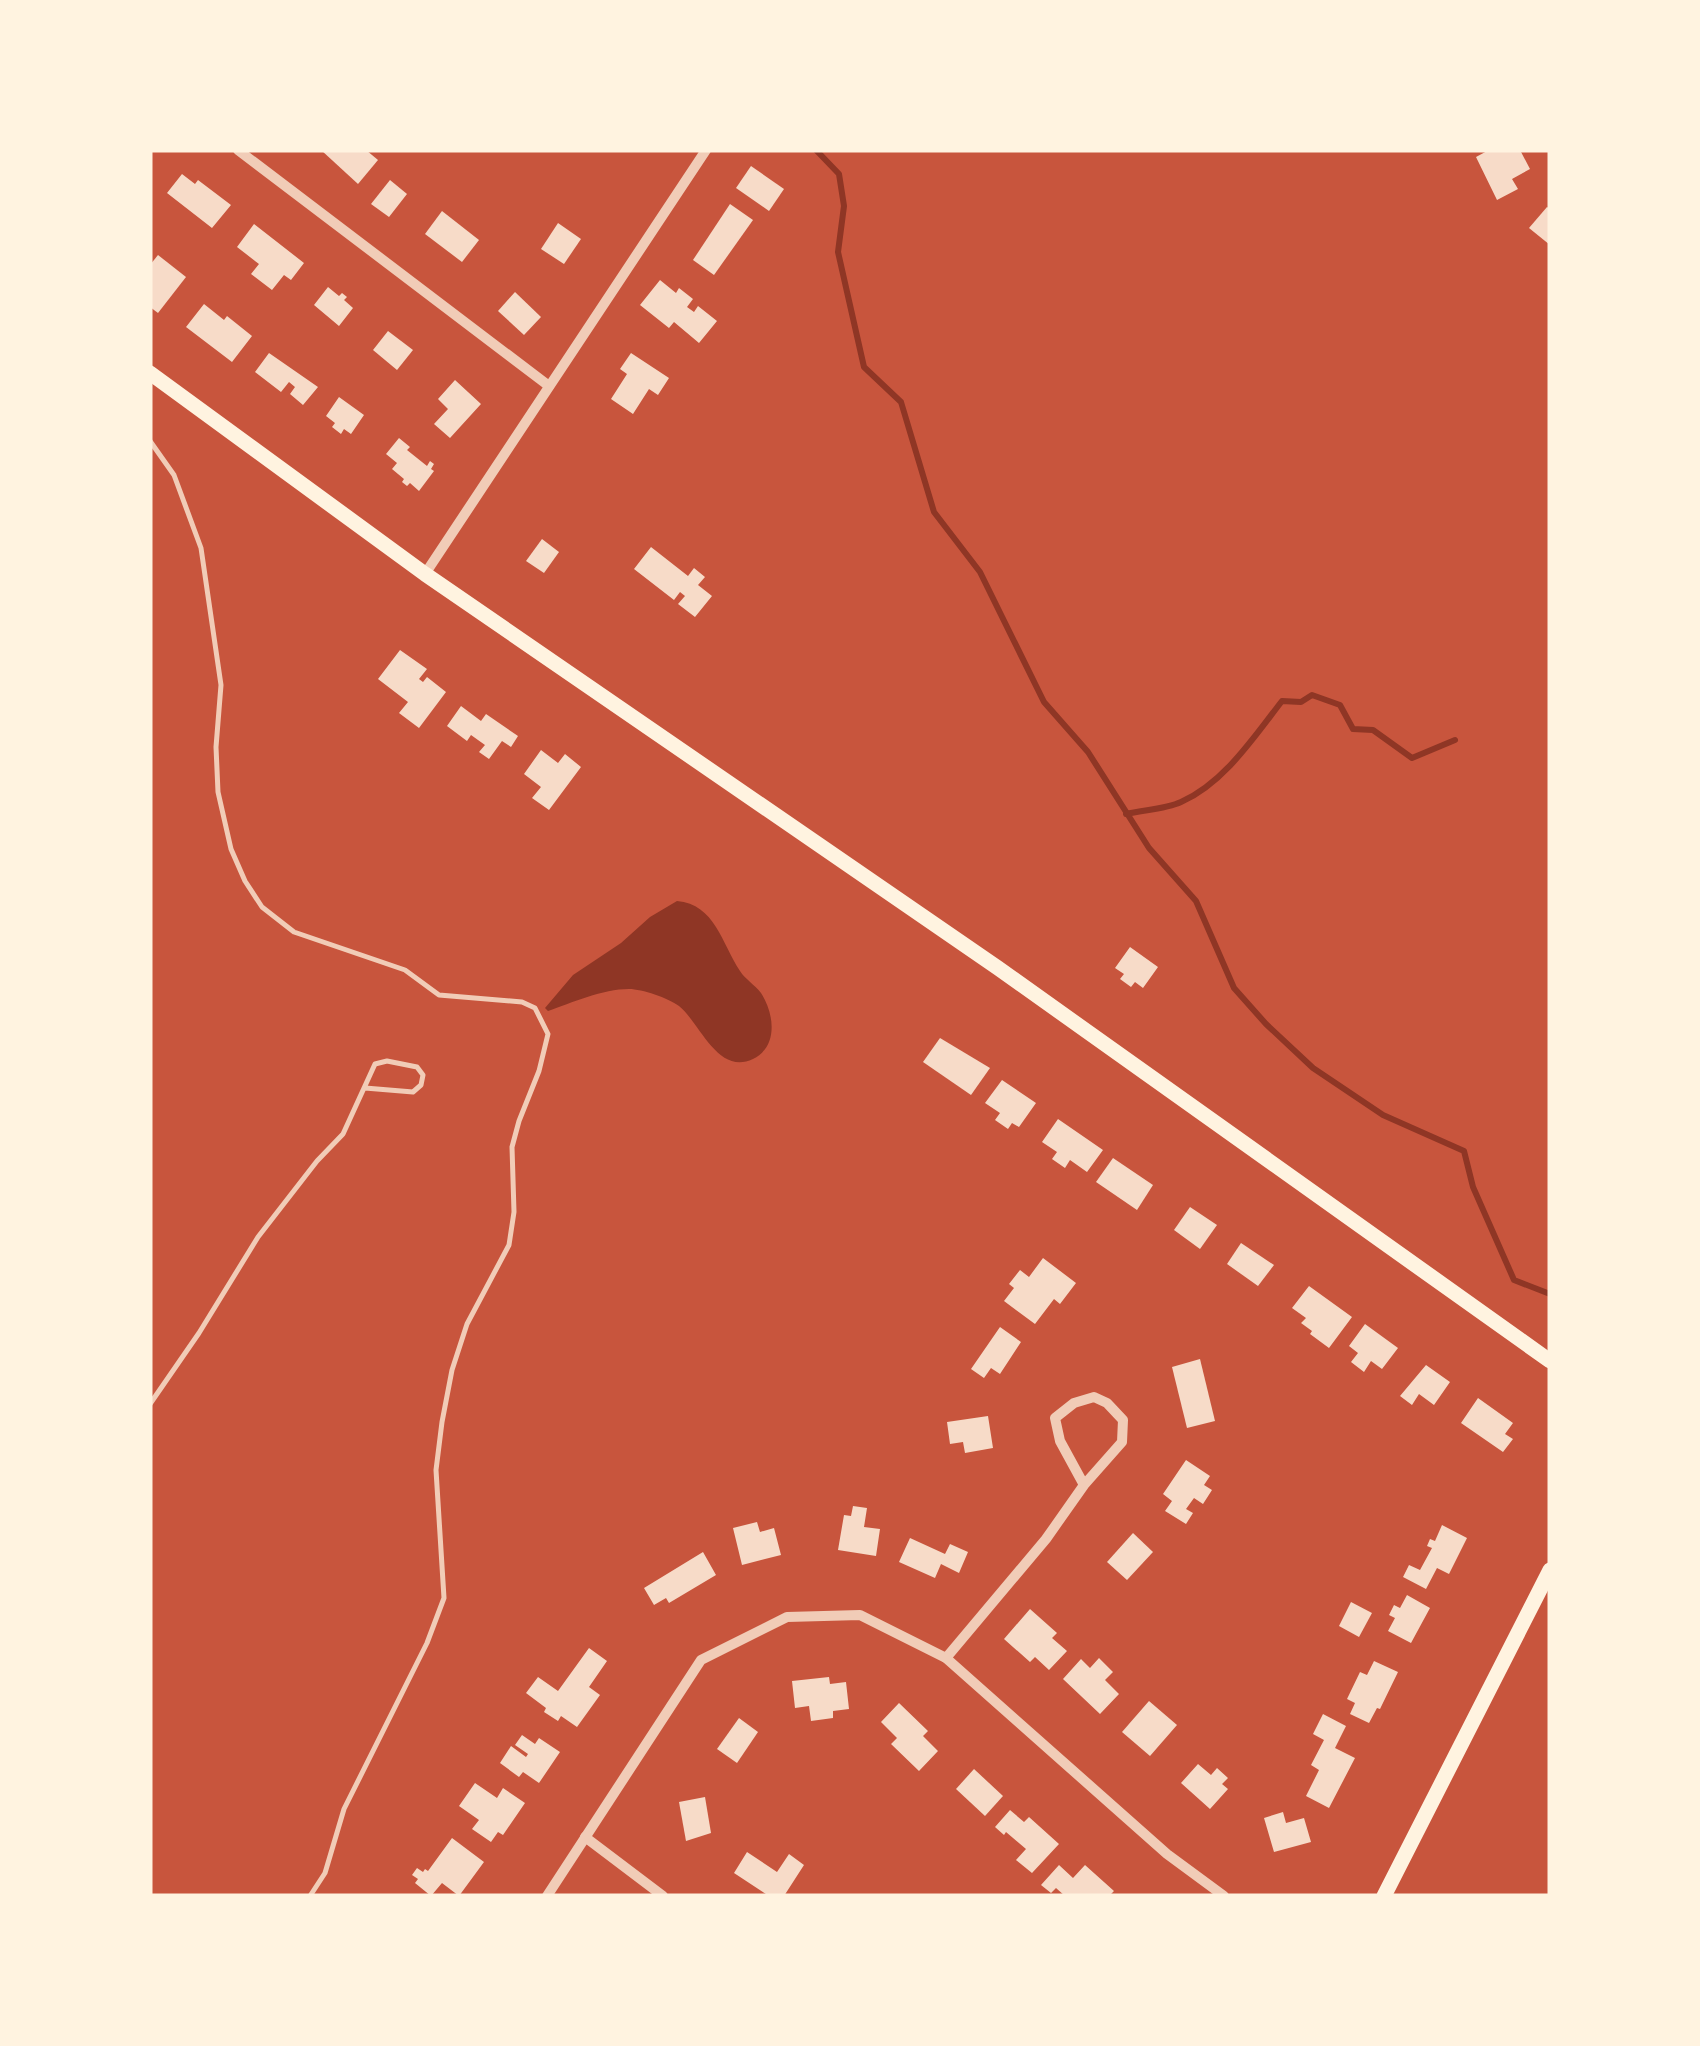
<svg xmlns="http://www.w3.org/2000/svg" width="1700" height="2046" viewBox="0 0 1700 2046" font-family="'PT Serif',serif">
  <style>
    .water { fill: #8f3625 }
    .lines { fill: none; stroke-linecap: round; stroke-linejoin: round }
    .stream { stroke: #8f3625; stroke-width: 6 }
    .building { fill: #f7dbc8 }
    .service { stroke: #f1ccb7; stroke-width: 5 }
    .minor { stroke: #f1ccb7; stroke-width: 10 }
    .secondary { stroke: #fff3e0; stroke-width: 15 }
  </style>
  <rect width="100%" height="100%" fill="#c8553d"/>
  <!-- water -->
  <path class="water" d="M 677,901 C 715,904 722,944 740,971 C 745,979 755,985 761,993 C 774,1013 779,1046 753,1059 C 718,1076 700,1023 679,1006 C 668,998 642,989 629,989 C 603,989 571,1003 548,1011 L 545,1008 L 573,975 L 621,943 L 650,917 Z"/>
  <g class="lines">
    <!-- stream -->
    <g class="stream">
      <polyline points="816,150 839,174 844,206 838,252 864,367 901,402 934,512 980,572 1044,702 1088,752 1149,848 1196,901 1234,988 1266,1024 1313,1068 1383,1115 1464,1151 1473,1187 1514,1280 1550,1294"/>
      <path d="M 1126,814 C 1143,810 1166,809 1181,802 C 1224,783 1254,737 1282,701 L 1301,702 L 1312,695 L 1340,705 L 1353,729 L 1373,730 L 1412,758 L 1455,740"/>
    </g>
  </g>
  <!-- building -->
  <g class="building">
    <polygon points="321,150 366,150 378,160 358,184"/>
    <polygon points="1489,150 1520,150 1530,169 1512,179 1518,189 1497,200 1476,157"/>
    <polygon points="751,166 784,189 769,211 736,188"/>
    <polygon points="182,174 195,184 198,180 231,205 212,228 167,193"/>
    <polygon points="390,180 407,194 389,217 371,204"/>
    <polygon points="730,204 753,220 714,275 693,260"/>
    <polygon points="1547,207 1550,209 1550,245 1529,228"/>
    <polygon points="442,211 479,240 462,262 425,234"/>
    <polygon points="558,223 581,239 564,264 541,249"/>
    <polygon points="254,224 304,263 291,280 284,275 272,290 251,274 259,264 237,247"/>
    <polygon points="158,255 186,277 158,313 150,307 150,265"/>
    <polygon points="660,280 676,293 679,288 693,299 687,307 694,312 698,306 717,321 699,343 674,322 669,328 640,305"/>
    <polygon points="328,287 339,296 342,293 347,297 344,300 353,308 339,326 314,305"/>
    <polygon points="515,292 541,317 524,335 498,311"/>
    <polygon points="204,304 224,320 227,316 252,336 232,362 186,327"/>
    <polygon points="388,331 413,350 397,370 373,350"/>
    <polygon points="269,353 318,387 303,405 290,394 295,387 289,382 281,392 255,372"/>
    <polygon points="631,353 669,378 658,395 649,389 633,414 611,399 627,374 620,369"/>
    <polygon points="455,380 481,404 450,438 434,424 448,409 438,399"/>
    <polygon points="339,397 364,415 351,434 344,429 341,434 332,427 335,423 326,416"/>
    <polygon points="399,438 410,447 407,450 427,466 430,461 434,464 431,469 434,471 419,491 410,483 407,486 402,482 404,479 392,469 397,463 386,454"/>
    <polygon points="542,539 559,552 544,573 526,561"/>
    <polygon points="651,547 688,576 694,568 705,577 698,585 712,596 695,617 678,604 685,596 680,592 674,600 634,569"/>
    <polygon points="400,650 427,669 419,679 423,682 427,677 446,692 419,728 399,713 408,702 378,679"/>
    <polygon points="461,706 481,721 486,714 518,736 511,747 502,741 489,759 479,752 485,745 471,735 467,741 447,726"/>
    <polygon points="541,750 558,763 565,754 581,767 549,810 532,798 541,787 524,774"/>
    <polygon points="1130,947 1158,967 1143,988 1135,982 1131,987 1120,979 1124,974 1115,968"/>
    <polygon points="940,1038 990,1068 971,1095 923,1062"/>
    <polygon points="1002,1080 1036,1103 1019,1127 1012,1123 1008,1129 995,1120 1000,1113 985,1103"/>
    <polygon points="1058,1119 1103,1150 1087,1172 1070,1160 1065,1168 1052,1159 1057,1152 1042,1142"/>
    <polygon points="1113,1158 1153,1185 1137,1210 1096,1182"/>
    <polygon points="1190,1207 1217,1225 1200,1249 1174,1230"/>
    <polygon points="1241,1243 1274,1265 1258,1286 1227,1264"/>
    <polygon points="1043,1258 1076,1283 1060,1304 1054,1299 1035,1324 1004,1301 1014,1288 1009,1284 1020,1270 1029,1277"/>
    <polygon points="1309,1286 1352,1317 1329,1348 1310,1334 1312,1331 1301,1323 1306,1318 1292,1308"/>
    <polygon points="1365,1324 1398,1348 1382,1369 1371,1361 1364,1372 1351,1362 1358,1353 1349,1346"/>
    <polygon points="1000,1327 1021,1342 1000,1374 991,1368 984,1378 971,1369"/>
    <polygon points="1200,1359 1215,1421 1187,1428 1172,1367"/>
    <polygon points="1426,1365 1450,1382 1434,1405 1419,1394 1412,1405 1400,1396"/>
    <polygon points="1478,1398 1513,1423 1505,1434 1513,1439 1503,1452 1461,1423"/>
    <polygon points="988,1416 993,1448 965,1453 963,1442 950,1444 947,1422"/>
    <polygon points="1186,1460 1210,1476 1204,1485 1212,1490 1203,1504 1194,1498 1186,1509 1193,1513 1186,1524 1165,1511 1172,1501 1163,1494"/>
    <polygon points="853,1506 867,1508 864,1527 880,1529 876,1556 838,1550 844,1515 851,1516"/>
    <polygon points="757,1522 760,1532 774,1528 781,1555 742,1565 733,1528"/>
    <polygon points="1442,1525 1467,1538 1449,1574 1437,1568 1426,1589 1403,1577 1409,1565 1420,1570 1432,1548 1427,1546 1430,1539 1435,1541"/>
    <polygon points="1133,1533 1153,1552 1127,1580 1107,1562"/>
    <polygon points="910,1538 945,1554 950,1544 968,1552 959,1573 941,1564 935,1578 899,1562"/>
    <polygon points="703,1552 716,1575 669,1603 666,1598 654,1605 644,1588"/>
    <polygon points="1407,1595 1430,1608 1411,1643 1388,1631 1395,1618 1389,1615 1394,1605 1400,1608"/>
    <polygon points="1351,1602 1372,1613 1359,1637 1339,1626"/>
    <polygon points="1030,1609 1057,1633 1052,1638 1067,1651 1049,1670 1035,1657 1030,1662 1004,1639"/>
    <polygon points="589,1648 607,1661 589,1687 600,1695 577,1727 561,1716 558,1721 544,1712 546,1708 526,1693 538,1677 558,1691"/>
    <polygon points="1099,1658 1113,1672 1105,1680 1119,1694 1100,1714 1063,1679 1081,1659 1090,1668"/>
    <polygon points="1374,1661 1398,1672 1380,1709 1377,1708 1369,1723 1350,1714 1355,1703 1347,1699 1360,1672 1367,1675"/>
    <polygon points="829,1677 830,1684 846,1682 849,1709 833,1711 833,1718 811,1721 809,1706 795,1708 792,1681"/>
    <polygon points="1149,1701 1177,1725 1150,1756 1122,1732"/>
    <polygon points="899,1703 928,1731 923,1736 938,1751 919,1771 891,1744 897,1738 881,1722"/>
    <polygon points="1323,1714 1346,1726 1335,1748 1355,1758 1329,1808 1306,1796 1319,1770 1311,1765 1324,1740 1313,1734"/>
    <polygon points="739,1718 758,1732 737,1763 717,1749"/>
    <polygon points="522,1735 535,1744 539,1738 560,1752 539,1783 523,1772 519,1777 500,1763 511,1746 526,1757 528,1754 515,1745"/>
    <polygon points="1198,1764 1211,1775 1217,1768 1228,1778 1222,1784 1228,1789 1210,1809 1181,1783"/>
    <polygon points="974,1769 1003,1796 985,1816 956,1789"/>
    <polygon points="475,1783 497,1798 503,1788 525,1803 503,1835 498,1832 491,1842 472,1829 479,1820 459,1806"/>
    <polygon points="705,1797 711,1833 686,1841 679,1802"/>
    <polygon points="1010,1810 1024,1822 1029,1817 1059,1844 1032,1873 1016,1860 1026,1849 1006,1832 1004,1835 995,1827"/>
    <polygon points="1283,1812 1286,1823 1304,1818 1311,1842 1274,1852 1264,1818"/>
    <polygon points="452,1838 484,1862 459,1896 442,1883 431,1896 415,1883 418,1879 412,1875 417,1868 423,1872 425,1869 428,1871"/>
    <polygon points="747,1852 777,1872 789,1854 804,1865 784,1896 769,1896 734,1873"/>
    <polygon points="1059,1865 1073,1878 1085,1865 1114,1891 1109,1896 1065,1896 1056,1888 1051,1893 1041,1885"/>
  </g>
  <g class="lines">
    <!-- service -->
    <g class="service">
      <polyline points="150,441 174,475 201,548 221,685 216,747 218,792 231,849 245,881 262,907 294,932 405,970 439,995 522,1002 535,1008 548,1034 539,1071 519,1121 512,1147 514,1212 509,1245 467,1324 452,1370 442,1422 436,1470 444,1598 427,1643 344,1809 325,1873 310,1896"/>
      <polyline points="150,1404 199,1333 258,1237 317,1161 343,1134 375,1064 387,1061 417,1067 423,1075 421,1085 413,1092 365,1088"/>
    </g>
    <!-- minor -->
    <g class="minor">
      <polyline points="238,150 549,386"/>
      <polyline points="425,574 706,150"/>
      <polyline points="946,1658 1046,1539 1084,1485 1122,1442 1123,1420 1107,1403 1094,1397 1074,1403 1055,1418 1060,1441 1084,1485"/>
      <polyline points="585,1837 663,1896"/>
      <polyline points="547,1896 701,1660 787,1617 860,1615 946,1658 1167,1854 1224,1896"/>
    </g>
    <!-- secondary -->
    <g class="secondary">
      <polyline points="150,373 425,574 998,968 1550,1361"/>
      <polyline points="1384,1896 1550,1570"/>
    </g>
  </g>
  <!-- border -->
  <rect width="1700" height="2046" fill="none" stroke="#fff3e0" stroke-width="305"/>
</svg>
